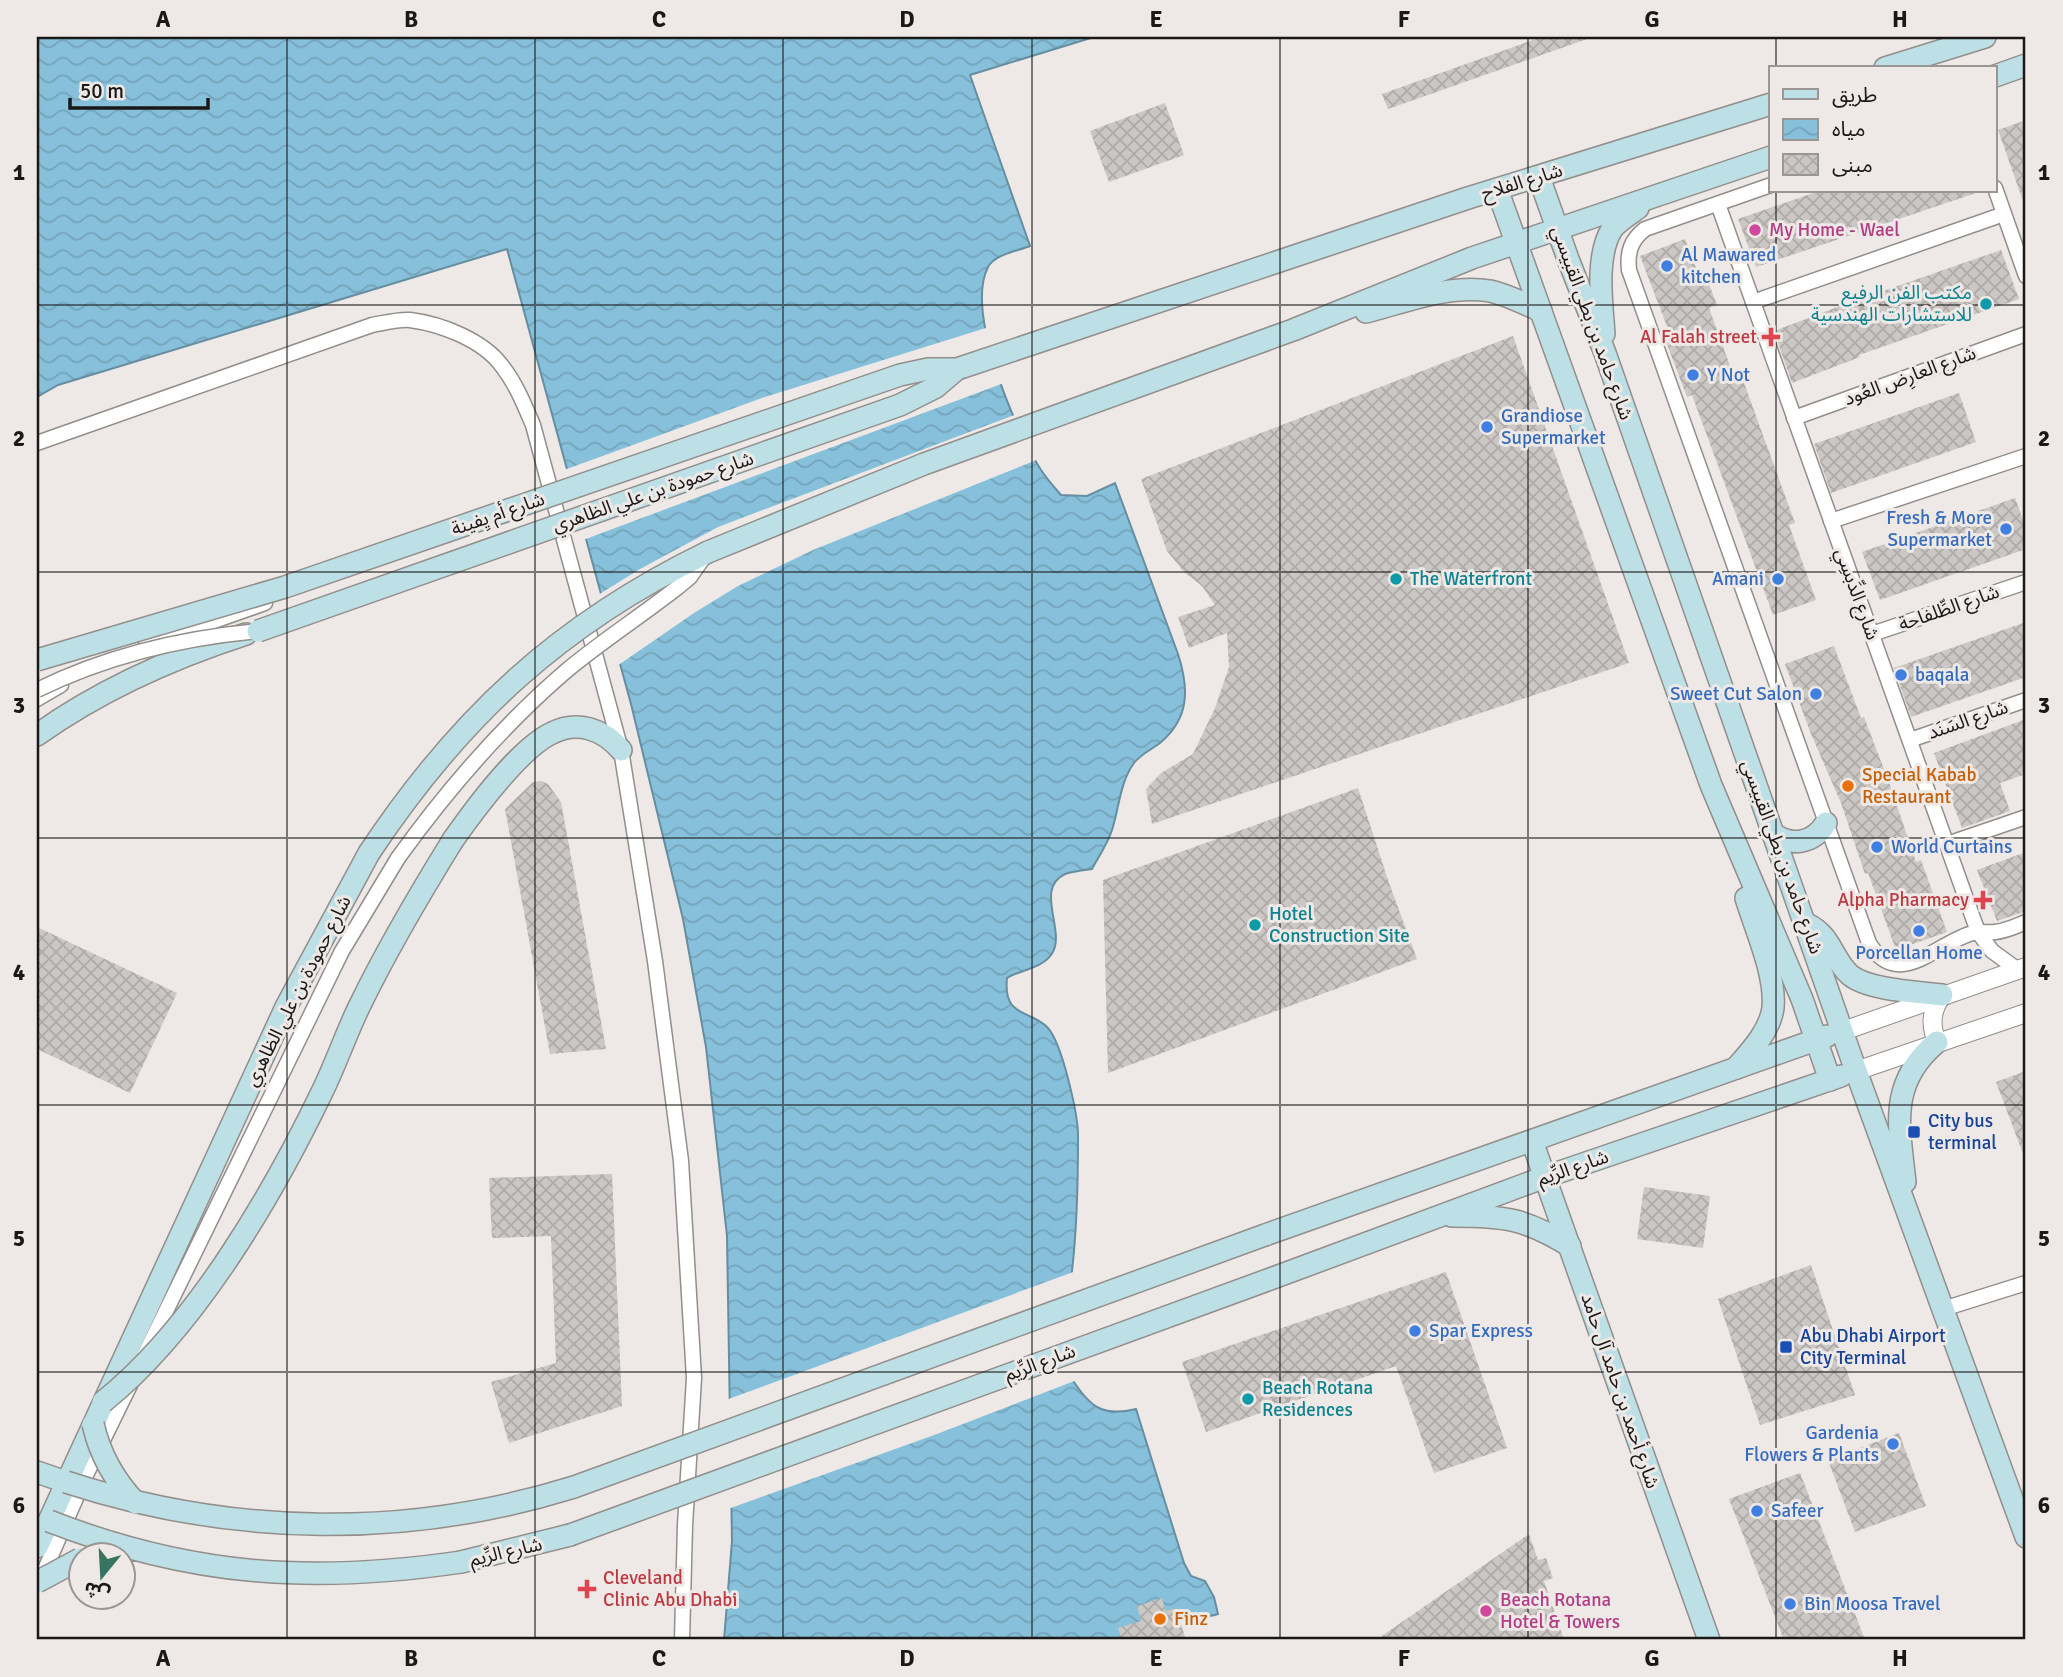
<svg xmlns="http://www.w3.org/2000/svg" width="2063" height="1677" viewBox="0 0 2063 1677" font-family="Signika,'Noto Sans Arabic',sans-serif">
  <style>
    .water { fill: url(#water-waves); stroke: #668ea0; stroke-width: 2 }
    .pier { fill: #eee9e6 }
    .building { fill: url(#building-cross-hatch) }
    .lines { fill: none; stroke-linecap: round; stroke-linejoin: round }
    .minor-casing { stroke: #928e8b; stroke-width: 17 }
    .tertiary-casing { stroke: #928e8b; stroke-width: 20 }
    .secondary-casing { stroke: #928e8b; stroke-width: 24 }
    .minor { stroke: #fff; stroke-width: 14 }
    .tertiary { stroke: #fff; stroke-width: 18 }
    .secondary { stroke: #bde0e6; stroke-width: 21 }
    .minor-bridge-casing { stroke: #928e8b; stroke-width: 17; stroke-linecap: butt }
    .secondary-bridge-casing { stroke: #928e8b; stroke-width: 24; stroke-linecap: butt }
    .minor-bridge { stroke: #fff; stroke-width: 14 }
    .secondary-bridge { stroke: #bde0e6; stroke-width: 21 }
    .grid { fill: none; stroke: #1a1918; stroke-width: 2; stroke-opacity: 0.55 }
    .hotel-dot { fill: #d1479c; stroke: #eee9e6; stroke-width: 2.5 }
    .shop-dot { fill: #3f7fe0; stroke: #eee9e6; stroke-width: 2.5 }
    .culture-dot { fill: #0f9aa8; stroke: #eee9e6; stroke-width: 2.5 }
    .health-dot { fill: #e0444e; stroke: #eee9e6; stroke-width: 2.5 }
    .food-dot { fill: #e8710a; stroke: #eee9e6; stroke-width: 2.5 }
    .transit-dot { fill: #1a4fb4; stroke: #eee9e6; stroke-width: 2.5 }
    .labels { text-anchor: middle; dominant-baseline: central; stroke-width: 6; stroke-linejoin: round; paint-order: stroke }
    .street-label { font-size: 19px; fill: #1a1918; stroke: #eee9e6 }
    .hotel-label { font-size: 19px; fill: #b23c85; stroke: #eee9e6; text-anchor: start }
    .shop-label { font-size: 19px; fill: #366cbe; stroke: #eee9e6; text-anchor: start }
    .culture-label { font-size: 19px; fill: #0d838f; stroke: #eee9e6; text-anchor: start }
    .health-label { font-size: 19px; fill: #be3a42; stroke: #eee9e6; text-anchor: end }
    .food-label { font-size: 19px; fill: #c56008; stroke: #eee9e6; text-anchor: start }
    .transit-label { font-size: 19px; fill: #164399; stroke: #eee9e6; text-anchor: start }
    .neatline { fill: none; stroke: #1a1918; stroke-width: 2.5 }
    .grid-label { font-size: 23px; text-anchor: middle; font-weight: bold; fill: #1a1918 }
  </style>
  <defs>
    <pattern id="water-waves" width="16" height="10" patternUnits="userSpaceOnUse" patternTransform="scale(1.75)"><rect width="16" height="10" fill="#87c0da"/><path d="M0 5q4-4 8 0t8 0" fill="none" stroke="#74a4ba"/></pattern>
    <pattern id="building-cross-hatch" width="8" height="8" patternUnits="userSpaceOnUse" patternTransform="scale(1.75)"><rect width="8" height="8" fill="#cbc7c4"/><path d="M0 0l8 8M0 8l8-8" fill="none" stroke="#aeaaa8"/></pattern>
  </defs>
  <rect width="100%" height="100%" fill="#eee9e6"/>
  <!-- water -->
  <path class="water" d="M 37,37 L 1094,37 L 970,75 L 1030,246 C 1018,251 995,254 988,267 C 965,312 1015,430 1041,470 C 1047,479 1054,487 1061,495 L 1087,496 L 1115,483 L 1178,654 C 1189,688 1190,718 1160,743 C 1151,750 1141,754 1134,763 C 1120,782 1119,808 1112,830 C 1108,843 1099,856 1092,869 C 1084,870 1073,871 1065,874 C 1033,889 1068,933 1051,955 C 1042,968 1020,970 1007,978 C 1003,1018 1029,1009 1047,1027 C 1062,1042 1079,1117 1078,1139 C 1078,1182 1077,1228 1072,1271 C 1069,1296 1055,1337 1060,1361 C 1062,1367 1068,1374 1072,1379 C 1090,1407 1102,1417 1136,1409 L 1184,1563 L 1191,1576 L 1205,1581 L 1214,1597 L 1218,1614 C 1196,1622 1156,1611 1146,1640 L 724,1640 L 732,1541 L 727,1236 L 706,1047 L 683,919 L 631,704 L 507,249 L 58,385 L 37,397 Z"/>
  <!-- pier -->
  <g class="pier">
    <polygon points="989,327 1004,383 583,540 564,470 765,397"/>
    <polygon points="1017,414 1039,459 813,550 738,586 694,613 617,666 598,595 640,569 718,527"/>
    <polygon points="1076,1271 1065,1324 1064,1361 1077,1380 937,1434 728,1509 726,1400"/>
  </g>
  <!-- building -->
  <g class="building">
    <polygon points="1541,37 1586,37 1587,39 1388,109 1382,94"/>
    <polygon points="1165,103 1184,155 1109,182 1090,131"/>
    <polygon points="2026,120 2026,203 2024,204 1998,130"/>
    <polygon points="1819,191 1975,191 1976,193 1756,267 1738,219"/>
    <polygon points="1685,239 1701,281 1707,279 1717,305 1709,308 1737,385 1744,383 1795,523 1789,525 1816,600 1773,615 1692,395 1687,397 1662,331 1668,329 1640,256"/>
    <polygon points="2001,250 2019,299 1859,355 1860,357 1792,383 1774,331 1840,306"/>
    <polygon points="1513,336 1629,663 1152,824 1146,789 1161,773 1193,754 1215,708 1229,667 1227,633 1189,648 1178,617 1215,605 1202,586 1184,572 1167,551 1141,479"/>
    <polygon points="1959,393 1976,442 1831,493 1814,444"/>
    <polygon points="2015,498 2026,528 2026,549 1880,600 1862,552"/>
    <polygon points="2026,622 2026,677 1911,717 1894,668"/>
    <polygon points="1834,646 1861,718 1864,717 1890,785 1916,862 1921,860 1947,932 1896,950 1868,873 1865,874 1841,803 1811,734 1785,664"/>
    <polygon points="2026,719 2026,774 2000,783 2010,811 1962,828 1934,753"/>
    <polygon points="541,781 548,784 561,802 606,1049 550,1054 505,809 533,782"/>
    <polygon points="1358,788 1389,883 1417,959 1108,1073 1103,880"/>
    <polygon points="2026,852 2026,911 1997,921 1977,870"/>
    <polygon points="37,927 177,993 130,1093 37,1049"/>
    <polygon points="2026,1071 2026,1159 2025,1159 1996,1082"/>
    <polygon points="612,1174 622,1406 509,1443 491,1382 556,1363 551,1236 492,1238 489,1178"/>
    <polygon points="1644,1187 1710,1196 1703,1248 1637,1239"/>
    <polygon points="1811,1265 1855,1395 1760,1425 1718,1299"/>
    <polygon points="1446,1272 1507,1448 1434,1473 1396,1366 1206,1432 1182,1362"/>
    <polygon points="1899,1433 1926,1506 1855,1532 1828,1460"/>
    <polygon points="1800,1473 1864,1637 1854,1640 1784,1640 1729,1499"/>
    <polygon points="1529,1534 1538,1560 1546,1558 1553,1578 1544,1581 1564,1640 1376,1640"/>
    <polygon points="1162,1598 1166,1611 1176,1608 1186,1640 1122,1640 1118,1628 1141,1621 1137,1606"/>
  </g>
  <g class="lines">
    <defs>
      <g id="minor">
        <path d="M 1771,185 L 1645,229 C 1631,240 1627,252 1629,270 L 1869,943 C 1898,992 1937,942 1973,933 C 1980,931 1988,933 1995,932 C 2006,931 2016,926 2026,922"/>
        <polyline points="1995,188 2026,276"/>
        <polyline points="1718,204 1978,932 1992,951 2018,970"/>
        <polyline points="1753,302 2004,214"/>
        <polyline points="1794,418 2026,334"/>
        <path d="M 37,443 L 372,325 C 384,323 399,319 410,320 C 441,324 483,340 502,366 C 516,384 524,404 533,425 L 621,750 L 655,961 L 681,1161 L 694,1378 L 685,1525 L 682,1640"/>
        <polyline points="1831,521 2026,456"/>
        <polyline points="1872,634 2026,582"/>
        <polyline points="146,645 265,603"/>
        <polyline points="37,699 61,685"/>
        <polyline points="1910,740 2026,700"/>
        <polyline points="1947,844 2026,817"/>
        <polyline points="1943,1309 2026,1283"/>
        <polyline points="144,1356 342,951 398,858"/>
        <polyline points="40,1581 86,1475 131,1383"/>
      </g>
      <g id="tertiary">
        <polyline points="1843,1031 2026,967"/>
        <path d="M 1937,1042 C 1930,1025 1931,1011 1942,995"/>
        <polyline points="1856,1071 2026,1013"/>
      </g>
      <g id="secondary">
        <polyline points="1885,68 1985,37"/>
        <polyline points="1995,76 2026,65"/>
        <polyline points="1539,177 1568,259 1605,353 1856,1071 2026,1537"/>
        <polyline points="1497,189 1711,785 1802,999 1830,1080"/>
        <path d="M 1366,312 C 1405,302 1449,284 1490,291 C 1508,295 1525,304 1541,311"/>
        <path d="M 1604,334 C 1602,304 1595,256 1612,229 C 1618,221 1630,214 1638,208"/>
        <polyline points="957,369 1468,198 1771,104"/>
        <polyline points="708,552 924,464 1293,330 1472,258 1771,157"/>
        <path d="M 37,735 C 100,690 172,658 246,634"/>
        <path d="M 1772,833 C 1791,847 1813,844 1826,823"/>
        <path d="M 453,840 C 474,810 520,748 552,733 C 577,720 603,729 621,750"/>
        <path d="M 1807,924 C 1832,936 1832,959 1850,975 C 1868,990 1918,992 1942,995"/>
        <path d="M 1736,1068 C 1750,1052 1770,1031 1773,1008 C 1776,974 1756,931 1746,898"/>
        <polyline points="1532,1141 1709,1640"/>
        <path d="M 1905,1182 C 1899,1126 1888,1083 1937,1042"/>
        <path d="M 1452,1216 C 1505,1216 1524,1218 1570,1246"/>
        <polyline points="1265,1235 1827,1036"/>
        <polyline points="1273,1278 1545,1177 1841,1076"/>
        <polyline points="37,1472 66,1482"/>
        <polyline points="37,1547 286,1007 369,853"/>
        <polyline points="97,1554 133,1550"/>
        <polyline points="461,1562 570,1535"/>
      </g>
    </defs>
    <!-- minor casing -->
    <use href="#minor" class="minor-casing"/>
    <!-- tertiary casing -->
    <use href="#tertiary" class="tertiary-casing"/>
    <!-- secondary casing -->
    <use href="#secondary" class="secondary-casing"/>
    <!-- minor -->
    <use href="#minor" class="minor"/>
    <!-- tertiary -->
    <use href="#tertiary" class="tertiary"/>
    <!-- secondary -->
    <use href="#secondary" class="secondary"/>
    <defs>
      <g id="minor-bridge">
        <path d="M 37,690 C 106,656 181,638 258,631"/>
        <path d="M 398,858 C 447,790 502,726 566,671 C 602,641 641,616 678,587 L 690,577 L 704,557"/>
      </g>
      <g id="secondary-bridge">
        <polyline points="258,631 900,405 936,387 957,369"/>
        <polyline points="37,660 285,587 900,375 928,369 957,369"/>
        <path d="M 369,853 C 460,716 560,624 708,552"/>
        <path d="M 103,1402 C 195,1328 272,1196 323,1090 C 336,1063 346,1034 359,1007 C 387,949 419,895 453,840"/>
        <path d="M 93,1424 C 100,1455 114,1480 136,1503"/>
        <path d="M 66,1482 C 232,1536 407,1539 574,1487 L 1265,1235"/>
        <path d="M 49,1521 C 190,1576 312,1584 461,1562"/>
        <polyline points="570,1535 1273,1278"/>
        <polyline points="37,1582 80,1559"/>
      </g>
    </defs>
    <!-- minor-bridge casing -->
    <use href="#minor-bridge" class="minor-bridge-casing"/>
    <!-- secondary-bridge casing -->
    <use href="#secondary-bridge" class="secondary-bridge-casing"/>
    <!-- minor-bridge -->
    <use href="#minor-bridge" class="minor-bridge"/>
    <!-- secondary-bridge -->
    <use href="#secondary-bridge" class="secondary-bridge"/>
  </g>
  <!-- grid -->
  <path class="grid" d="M 287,37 L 287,1640M 535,37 L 535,1640M 783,37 L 783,1640M 1032,37 L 1032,1640M 1280,37 L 1280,1640M 1528,37 L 1528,1640M 1776,37 L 1776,68M 1776,191 L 1776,1640M 37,305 L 2026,305M 37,572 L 2026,572M 37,838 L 2026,838M 37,1105 L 2026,1105M 37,1372 L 2026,1372"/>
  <!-- markers -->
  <g class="hotel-dot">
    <circle cx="1755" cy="230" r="7"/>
    <circle cx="1486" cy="1611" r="7"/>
  </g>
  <g class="shop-dot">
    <circle cx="1667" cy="266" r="7"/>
    <circle cx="1693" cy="375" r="7"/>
    <circle cx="1487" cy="427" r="7"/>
    <circle cx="2006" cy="529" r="7"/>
    <circle cx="1778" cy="579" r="7"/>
    <circle cx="1901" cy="675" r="7"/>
    <circle cx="1816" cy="694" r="7"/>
    <circle cx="1877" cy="847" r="7"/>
    <circle cx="1919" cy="931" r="7"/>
    <circle cx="1415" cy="1331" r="7"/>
    <circle cx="1893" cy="1444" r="7"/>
    <circle cx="1757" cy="1511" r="7"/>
    <circle cx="1790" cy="1604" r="7"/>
  </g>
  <g class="culture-dot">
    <circle cx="1986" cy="304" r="7"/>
    <circle cx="1396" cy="579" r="7"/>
    <circle cx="1255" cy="925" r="7"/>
    <circle cx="1248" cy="1399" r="7"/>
  </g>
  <g class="health-dot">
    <path d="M1767.5 326.5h7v7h7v7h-7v7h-7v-7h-7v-7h7z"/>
    <path d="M1979.5 889.5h7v7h7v7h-7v7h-7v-7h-7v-7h7z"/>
    <path d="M583.5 1578.5h7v7h7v7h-7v7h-7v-7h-7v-7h7z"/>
  </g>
  <g class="food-dot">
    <circle cx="1848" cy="786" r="7"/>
    <circle cx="1160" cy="1619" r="7"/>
  </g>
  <g class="transit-dot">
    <rect x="1907" y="1125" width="14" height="14" rx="3.5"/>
    <rect x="1779" y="1340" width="14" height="14" rx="3.5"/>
  </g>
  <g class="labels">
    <!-- street labels -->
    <g class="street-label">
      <text transform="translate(1522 182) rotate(-17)">شارع الفلاح</text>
      <text transform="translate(1592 323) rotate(70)">شارع حامد بن بطي القبيسي</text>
      <text transform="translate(1910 376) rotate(-20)">شارع العارِض العُود</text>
      <text transform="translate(653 492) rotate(-19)">شارع حمودة بن علي الظاهري</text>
      <text transform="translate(498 514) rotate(-19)">شارع أم يِفينة</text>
      <text transform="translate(1857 594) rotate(70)">شارع الدِّبسِي</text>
      <text transform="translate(1949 608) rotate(-19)">شارع الطِّلفاحة</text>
      <text transform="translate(1968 720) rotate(-19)">شارع السَنَد</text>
      <text transform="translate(1782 857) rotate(70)">شارع حامد بن بطي القبيسي</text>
      <text transform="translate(298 991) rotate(-63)">شارع حمودة بن علي الظاهري</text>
      <text transform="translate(1573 1168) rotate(-19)">شارع الرِّيم</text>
      <text transform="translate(1040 1363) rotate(-20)">شارع الرِّيم</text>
      <text transform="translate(1620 1391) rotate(71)">شارع أحمد بن حامد آل حامد</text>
      <text transform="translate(506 1552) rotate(-13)">شارع الرِّيم</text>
    </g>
    <!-- hotel labels -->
    <g class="hotel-label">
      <text x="1769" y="230">My Home - Wael</text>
      <text x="1500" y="1600">Beach Rotana<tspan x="1500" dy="22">Hotel &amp; Towers</tspan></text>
    </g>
    <!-- shop labels -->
    <g class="shop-label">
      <text x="1681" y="255">Al Mawared<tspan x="1681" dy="22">kitchen</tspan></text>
      <text x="1707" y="375">Y Not</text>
      <text x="1501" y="416">Grandiose<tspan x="1501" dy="22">Supermarket</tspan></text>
      <text x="1992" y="518" text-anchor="end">Fresh &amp; More<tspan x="1992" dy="22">Supermarket</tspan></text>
      <text x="1764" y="579" text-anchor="end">Amani</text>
      <text x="1915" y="675">baqala</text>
      <text x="1802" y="694" text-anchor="end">Sweet Cut Salon</text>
      <text x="1891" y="847">World Curtains</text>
      <text x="1919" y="953" text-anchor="middle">Porcellan Home</text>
      <text x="1429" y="1331">Spar Express</text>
      <text x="1879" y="1433" text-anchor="end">Gardenia<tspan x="1879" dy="22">Flowers &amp; Plants</tspan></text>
      <text x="1771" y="1511">Safeer</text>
      <text x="1804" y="1604">Bin Moosa Travel</text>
    </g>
    <!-- culture labels -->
    <g class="culture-label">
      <text x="1972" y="293" text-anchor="end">مكتب الفن الرفيع<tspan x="1972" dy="22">للاستشارات الهندسية</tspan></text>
      <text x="1410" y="579">The Waterfront</text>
      <text x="1269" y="914">Hotel<tspan x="1269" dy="22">Construction Site</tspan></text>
      <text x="1262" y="1388">Beach Rotana<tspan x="1262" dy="22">Residences</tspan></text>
    </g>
    <!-- health labels -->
    <g class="health-label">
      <text x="1757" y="337">Al Falah street</text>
      <text x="1969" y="900">Alpha Pharmacy</text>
      <text x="603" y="1578" text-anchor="start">Cleveland<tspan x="603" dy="22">Clinic Abu Dhabi</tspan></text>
    </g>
    <!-- food labels -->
    <g class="food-label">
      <text x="1862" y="775">Special Kabab<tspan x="1862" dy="22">Restaurant</tspan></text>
      <text x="1174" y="1619">Finz</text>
    </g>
    <!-- transit labels -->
    <g class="transit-label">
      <text x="1928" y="1121">City bus<tspan x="1928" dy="22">terminal</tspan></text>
      <text x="1800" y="1336">Abu Dhabi Airport<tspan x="1800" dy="22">City Terminal</tspan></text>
    </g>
  </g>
  <!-- border -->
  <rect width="2063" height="1677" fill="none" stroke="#eee9e6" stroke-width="77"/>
  <!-- legend -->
  <rect x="1769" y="66" width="228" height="126" fill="#eee9e6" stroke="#999694" stroke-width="2"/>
  <rect x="1783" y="89" width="35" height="10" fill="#bde0e6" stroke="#999694" stroke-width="2"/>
  <text x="1832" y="102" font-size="21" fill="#1a1918">طريق</text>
  <rect x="1783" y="119" width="35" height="21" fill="url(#water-waves)" stroke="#999694" stroke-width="2"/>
  <text x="1832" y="136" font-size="21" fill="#1a1918">مياه</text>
  <rect x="1783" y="154" width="35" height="21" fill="url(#building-cross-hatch)" stroke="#999694" stroke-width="2"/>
  <text x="1832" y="172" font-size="21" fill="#1a1918">مبنى</text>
  <!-- north arrow -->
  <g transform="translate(102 1576) rotate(198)"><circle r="33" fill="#eee9e6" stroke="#999694" stroke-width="2"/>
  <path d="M0-5L12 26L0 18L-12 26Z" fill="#377562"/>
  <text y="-10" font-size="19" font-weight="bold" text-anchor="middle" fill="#1a1918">ش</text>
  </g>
  <!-- scale -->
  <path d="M70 98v10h138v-10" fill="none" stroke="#1a1918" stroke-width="3.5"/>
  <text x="80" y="98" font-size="21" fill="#1a1918" stroke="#eee9e6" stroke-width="5" paint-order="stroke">50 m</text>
  <rect x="38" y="38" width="1986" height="1600" class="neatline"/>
  <g class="grid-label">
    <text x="163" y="27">A</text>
    <text x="411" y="27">B</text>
    <text x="659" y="27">C</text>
    <text x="907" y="27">D</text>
    <text x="1156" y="27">E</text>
    <text x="1404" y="27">F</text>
    <text x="1652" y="27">G</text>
    <text x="1900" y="27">H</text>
    <text x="19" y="180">1</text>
    <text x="2044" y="180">1</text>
    <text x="19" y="446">2</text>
    <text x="2044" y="446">2</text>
    <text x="19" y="713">3</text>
    <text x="2044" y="713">3</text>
    <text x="19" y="980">4</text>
    <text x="2044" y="980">4</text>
    <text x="19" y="1246">5</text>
    <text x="2044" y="1246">5</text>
    <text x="19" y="1513">6</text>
    <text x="2044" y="1513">6</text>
    <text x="163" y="1666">A</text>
    <text x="411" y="1666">B</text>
    <text x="659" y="1666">C</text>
    <text x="907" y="1666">D</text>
    <text x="1156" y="1666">E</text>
    <text x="1404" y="1666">F</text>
    <text x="1652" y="1666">G</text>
    <text x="1900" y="1666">H</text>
  </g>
</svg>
